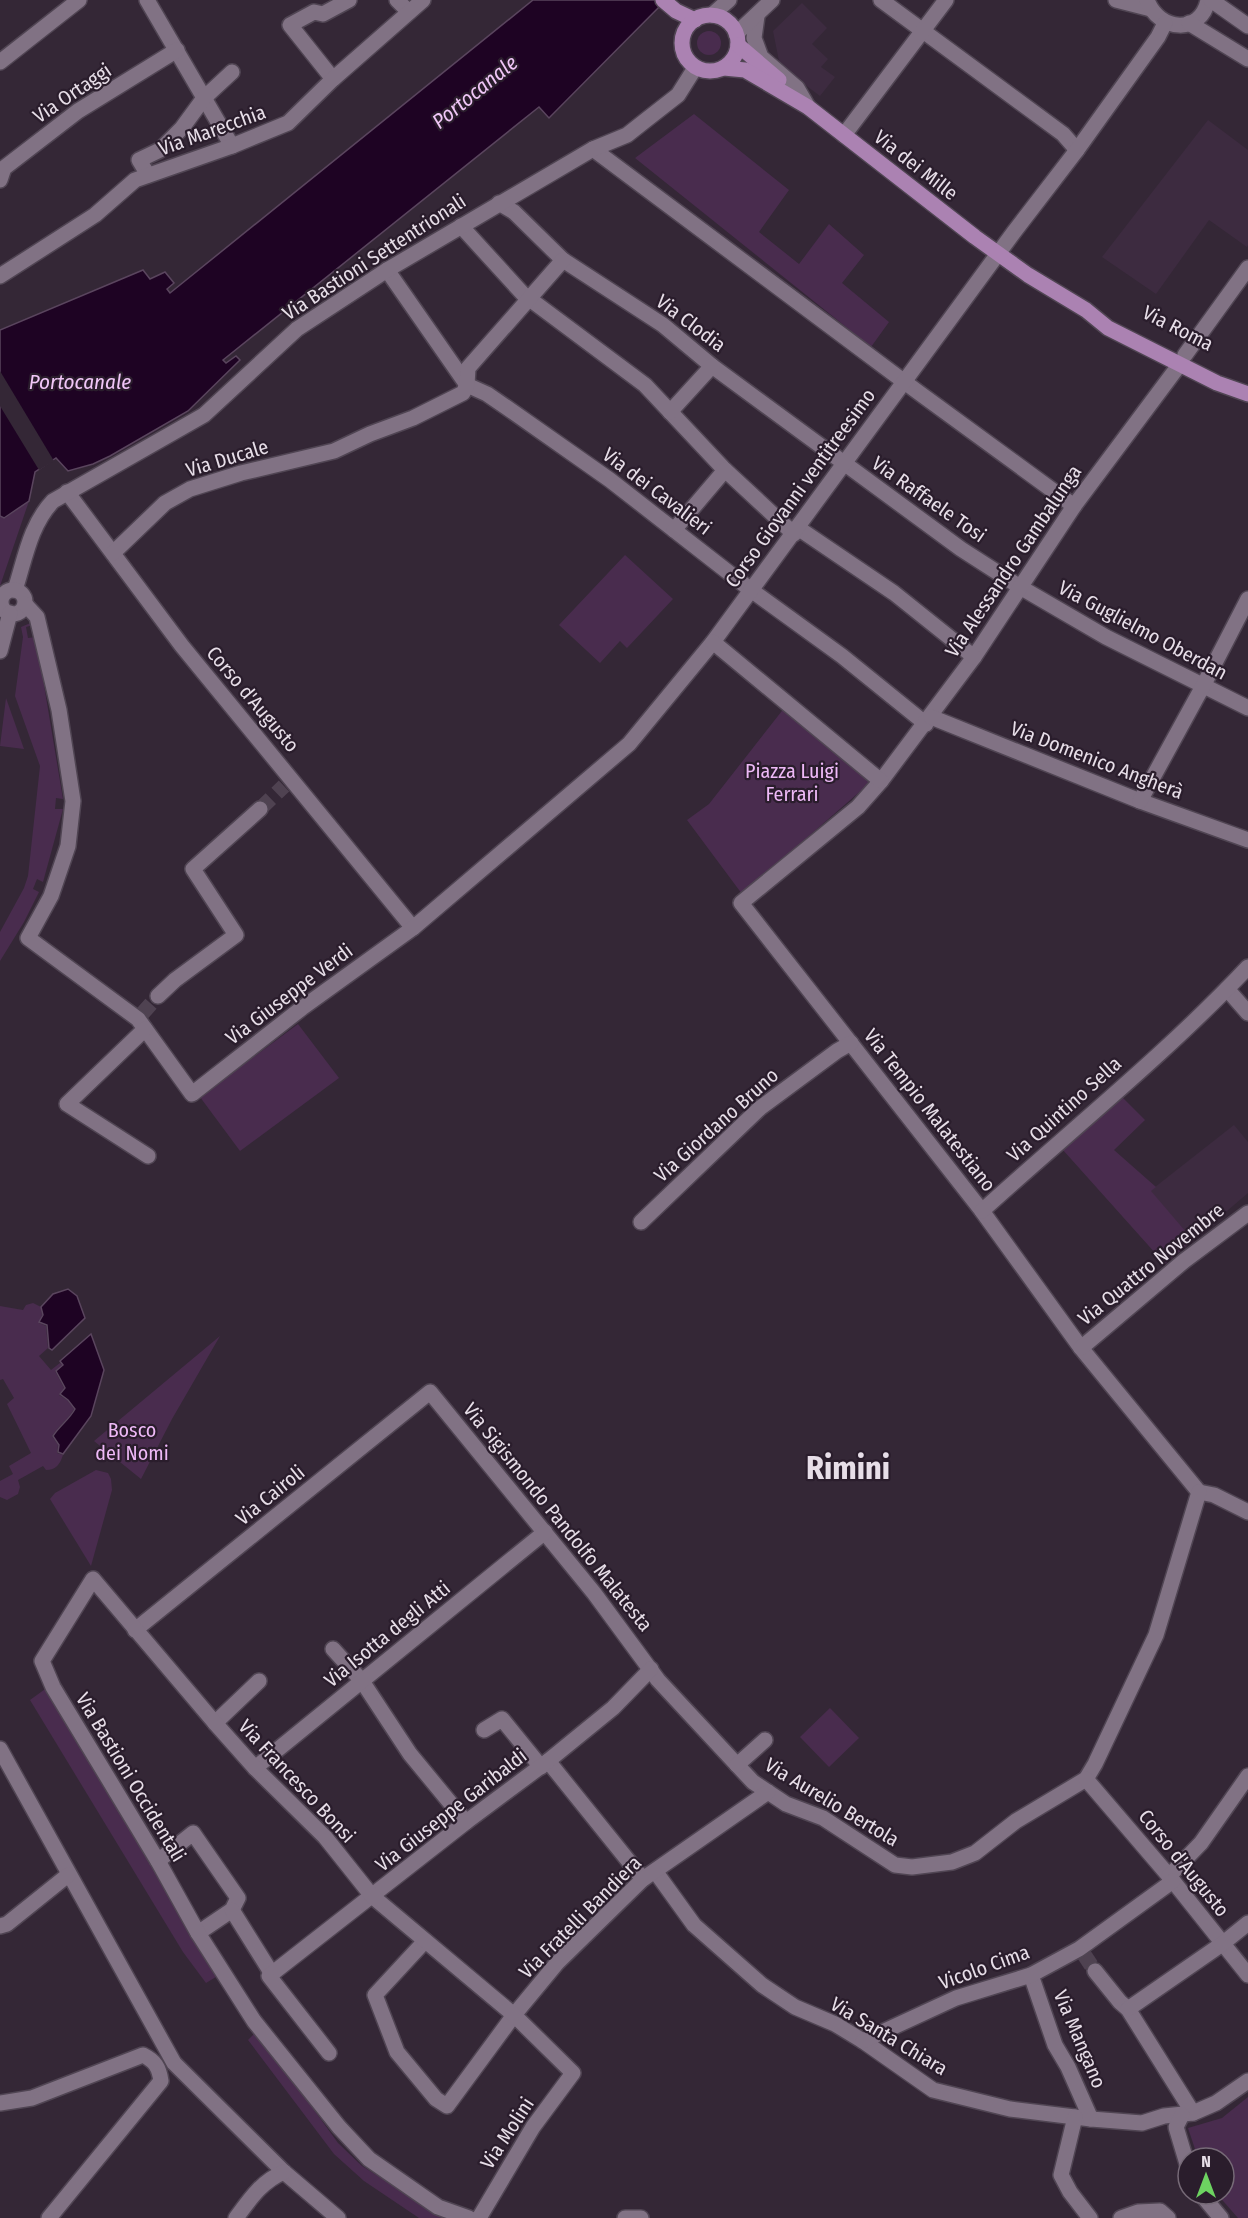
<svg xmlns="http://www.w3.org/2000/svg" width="1248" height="2218" viewBox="0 0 1248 2218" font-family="'Fira Sans Condensed',sans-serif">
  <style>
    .built { fill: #3d2b40 }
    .green { fill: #492c4e }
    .water { fill: #1e0323; stroke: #5a455e; stroke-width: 1.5 }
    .pier { fill: #342736 }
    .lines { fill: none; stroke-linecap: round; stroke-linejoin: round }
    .minor-tunnel { stroke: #4f4251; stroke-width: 15; stroke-dasharray: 15 8; stroke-linecap: butt }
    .minor-casing { stroke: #504553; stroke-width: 18 }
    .major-casing { stroke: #504553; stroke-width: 18 }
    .minor { stroke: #817284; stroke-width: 15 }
    .major { stroke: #ab82b2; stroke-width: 15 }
    .labels { text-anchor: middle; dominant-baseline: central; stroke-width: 4.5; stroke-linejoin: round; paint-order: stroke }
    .street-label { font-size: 20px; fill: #e7dee8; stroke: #2a1d2c }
    .park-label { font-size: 20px; fill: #eeb9f7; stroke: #2a1d2c }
    .water-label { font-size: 21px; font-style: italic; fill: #f0c6f7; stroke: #2a1d2c }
    .town-label { font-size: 32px; font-weight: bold; fill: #e7dee8; stroke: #2a1d2c }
  </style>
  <rect width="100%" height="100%" fill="#342736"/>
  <!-- built -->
  <g class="built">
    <polygon points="802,3 827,28 812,44 828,59 821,67 835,77 820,96 780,66 773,31"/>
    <polygon points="1208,120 1248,150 1248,245 1247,247 1209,220 1156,294 1102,257"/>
    <polygon points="1234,1125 1248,1142 1248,1193 1193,1240 1150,1191"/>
  </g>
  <!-- green -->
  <g class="green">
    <circle cx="709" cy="43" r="12"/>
    <polygon points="694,114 789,190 759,232 799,264 829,224 864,255 842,283 889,322 871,347 635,158"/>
    <polygon points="29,501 0,586 0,516 5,518"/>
    <polygon points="625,555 673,599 627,648 620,641 600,663 559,625"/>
    <polygon points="33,622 33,625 26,627 28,638 36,637 63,799 56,798 55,809 63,809 43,882 37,879 33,889 39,892 24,922 0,961 0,932 24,888 28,876 40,766 15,696 23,637 21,627"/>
    <polygon points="6,698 24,749 0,746"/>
    <polygon points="785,707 871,782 742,894 687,820 709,804"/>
    <polygon points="298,1024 339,1078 240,1151 200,1097"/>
    <polygon points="1121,1096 1145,1120 1114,1150 1156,1187 1151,1191 1193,1240 1165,1264 1063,1150"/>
    <path d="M 33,1303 L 41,1307 L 42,1315 L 39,1323 L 46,1326 L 48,1348 L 39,1356 L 51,1370 L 60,1363 L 62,1365 L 55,1371 L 64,1388 L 59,1395 L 67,1400 L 74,1409 C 68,1420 59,1425 52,1436 L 58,1445 L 57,1453 L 63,1455 C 60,1464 56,1470 46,1470 L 43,1466 L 18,1480 L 20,1487 L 18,1494 L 7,1500 L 0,1497 L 0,1481 L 13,1474 L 9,1466 L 31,1453 L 7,1404 L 14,1398 L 3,1379 L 0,1380 L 0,1306 L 23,1310 L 26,1305 Z"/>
    <polygon points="220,1336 172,1419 141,1479 94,1441"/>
    <polygon points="96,1470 108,1473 111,1479 112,1490 91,1566 50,1499 55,1493"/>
    <polygon points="48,1687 219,1975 206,1983 183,1952 30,1700"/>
    <polygon points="830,1708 859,1738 829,1767 800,1737"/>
    <polygon points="257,2031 338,2143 362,2166 436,2212 456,2218 419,2218 364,2181 334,2154 248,2040"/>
    <polygon points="1248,2097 1248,2218 1238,2218 1217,2194 1224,2194 1224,2158 1198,2158 1188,2128 1222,2118"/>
  </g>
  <!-- water -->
  <g class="water">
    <polygon points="533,0 666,0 549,118 539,107 223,360 226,363 236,356 240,360 188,411 110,456 93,464 68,471 56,458 35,472 29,501 4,518 0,516 0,330 143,270 150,279 165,272 174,283 167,289 170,293"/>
    <polygon points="68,1289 77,1296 85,1318 52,1350 49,1348 47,1325 39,1322 43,1315 41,1307 53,1294"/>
    <path d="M 91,1334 L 104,1370 L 91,1416 L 63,1454 L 58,1452 L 59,1445 L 53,1436 C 60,1425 69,1420 75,1409 L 68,1400 L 60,1394 L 65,1388 L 56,1371 L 63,1365 L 60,1361 Z"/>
  </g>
  <!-- pier -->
  <polygon class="pier" points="0,371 54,461 39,470 0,406"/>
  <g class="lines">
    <!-- minor-tunnel -->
    <g class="minor-tunnel">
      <polyline points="260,809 284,786"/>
      <polyline points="141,1015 158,996"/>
      <polyline points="1083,1953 1095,1971"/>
    </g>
    <defs>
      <g id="minor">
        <polyline points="147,0 232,146"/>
        <polyline points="397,0 409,12"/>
        <polyline points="881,0 1063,134 1077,150"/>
        <polyline points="1116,0 1151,9"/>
        <path d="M 1147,0 C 1159,32 1201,35 1208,0"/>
        <polyline points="1211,0 1248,26"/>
        <polyline points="712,15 729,0"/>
        <polyline points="757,16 754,38 761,57 797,88 808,107"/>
        <polyline points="1189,23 1248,59"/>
        <polyline points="736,34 772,0"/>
        <polyline points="0,62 79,0"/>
        <polyline points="333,79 290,25 314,12 323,14 349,0"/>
        <polyline points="844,135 946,0"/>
        <polyline points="593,149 918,392 1074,506"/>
        <polyline points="148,175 139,160 160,150 182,128 204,98 232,72"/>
        <polyline points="0,180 4,168 78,111 177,50"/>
        <polyline points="499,203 514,212 563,260 663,325 712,366 961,549 1020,587 1106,637 1248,708"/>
        <polyline points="461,226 523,294 645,385 723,468 794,534"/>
        <polyline points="387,270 467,385 487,394 506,407 610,480 751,590 842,656 926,724"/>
        <polyline points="0,276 95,215 135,180 232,146 288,123 333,79 423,0"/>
        <polyline points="1185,355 1248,268"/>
        <polyline points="1180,364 1074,506 974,657 881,781 858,807 741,903 982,1211 1081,1348 1199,1492"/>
        <polyline points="670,412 712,366"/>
        <polyline points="67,492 182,646 413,928"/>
        <polyline points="798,528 894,593 974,657"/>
        <polyline points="674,530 725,470"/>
        <polyline points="113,553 165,503 190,489 241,473 334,451 370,434 413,418 463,393 467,385 468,368 563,260"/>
        <path d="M 15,590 C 25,559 30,525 53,501 L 204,415 L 297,329 L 387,270 L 593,149 L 627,135 L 646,120 L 678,95 L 695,68"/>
        <circle cx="13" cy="602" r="12"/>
        <polyline points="25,604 37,617 59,710 73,801 68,846 51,896 28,938 138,1019 192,1094 302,1008 413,928 629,744 713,642 1014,232 1077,150 1158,37 1165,23"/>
        <polyline points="713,642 881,781"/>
        <polyline points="0,651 10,613"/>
        <polyline points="931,717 1140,801 1248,840"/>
        <polyline points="1140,801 1203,686 1248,599"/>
        <polyline points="1227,989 1248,1013"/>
        <polyline points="158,996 175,980 236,935 193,869 260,809"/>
        <polyline points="145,1029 67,1104 148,1156"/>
        <path d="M 982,1211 C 1070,1131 1167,1053 1248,967"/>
        <polyline points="641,1222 760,1108 837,1051 851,1043"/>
        <polyline points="1081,1348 1184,1261 1248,1213"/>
        <polyline points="1199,1492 1214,1495 1248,1512"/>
        <polyline points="135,1630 430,1392 594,1593 658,1680 753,1782 786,1804 823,1818 895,1865 912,1867 952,1862 975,1853 1016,1821 1086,1779 1095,1764 1156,1635 1199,1492"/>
        <polyline points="333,1649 362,1681 410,1754 466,1822"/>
        <polyline points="215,1723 259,1681"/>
        <polyline points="484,1730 502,1719 541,1767"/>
        <polyline points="0,1749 174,2063 284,2172 338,2218"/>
        <polyline points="548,1761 643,1879"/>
        <polyline points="737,1765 765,1740"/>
        <polyline points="255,1768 545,1532"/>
        <polyline points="1086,1779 1169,1876 1248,1975"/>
        <polyline points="158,1861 193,1833 238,1898 232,1910 198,1933"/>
        <polyline points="655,1871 694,1925 762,1985 795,2007 835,2024 863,2041 933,2090 1010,2109 1091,2119 1142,2123 1164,2116 1193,2113 1216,2103 1248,2081"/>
        <polyline points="1169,1876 1201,1843 1248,1776"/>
        <polyline points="232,1910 272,1974"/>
        <polyline points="0,1926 7,1924 68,1875"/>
        <polyline points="425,1941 375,1995 397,2052 436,2099 447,2106 514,2015 557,1963 643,1879 768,1792"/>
        <polyline points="1095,1971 1120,2002 1128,2009 1193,2113"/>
        <polyline points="1031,1975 1055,2045 1068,2067 1091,2119"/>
        <polyline points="1128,2009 1222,1944 1248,1923"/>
        <polyline points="863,2041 956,1998 1031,1975 1079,1949 1173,1881"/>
        <polyline points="329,2053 269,1976 466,1822 548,1761 613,1708 651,1669"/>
        <path d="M 0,2103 L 32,2098 L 143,2055 C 155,2061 159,2067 161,2081 L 49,2218"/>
        <polyline points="1182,2115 1176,2127 1188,2167"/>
        <polyline points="1075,2117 1061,2175 1070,2192 1090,2218"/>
        <polyline points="1201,2194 1221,2218"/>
        <path d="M 236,2218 C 250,2199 262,2181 284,2172"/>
        <polyline points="469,2218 438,2207 369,2159 339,2127 254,2021 198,1933 158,1861 53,1687 42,1661 93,1579 215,1723 255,1768 325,1837 372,1896 514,2015 573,2073 533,2127 479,2218"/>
        <polyline points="625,2218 641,2218"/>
        <polyline points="1121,2218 1138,2212 1160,2211 1168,2218"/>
      </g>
      <g id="major">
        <polyline points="663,0 676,11 695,20"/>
        <circle cx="710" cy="43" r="28"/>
        <polyline points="738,45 779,80"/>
        <polyline points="724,68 745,70 808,107 975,237 1028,275 1086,310 1108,328 1217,383 1248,394"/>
      </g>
    </defs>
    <!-- minor casing -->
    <use href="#minor" class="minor-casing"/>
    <!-- major casing -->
    <use href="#major" class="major-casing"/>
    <!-- minor -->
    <use href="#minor" class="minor"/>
    <!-- major -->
    <use href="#major" class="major"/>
  </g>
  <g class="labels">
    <!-- street labels -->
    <g class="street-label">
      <text transform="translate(72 93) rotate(-34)">Via Ortaggi</text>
      <text transform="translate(212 130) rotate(-20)">Via Marecchia</text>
      <text transform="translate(916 165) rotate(38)">Via dei Mille</text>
      <text transform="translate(374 257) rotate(-33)">Via Bastioni Settentrionali</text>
      <text transform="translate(691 323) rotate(37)">Via Clodia</text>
      <text transform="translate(1178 328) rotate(27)">Via Roma</text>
      <text transform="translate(227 458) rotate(-17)">Via Ducale</text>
      <text transform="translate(800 488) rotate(-54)">Corso Giovanni ventitreesimo</text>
      <text transform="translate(657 491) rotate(37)">Via dei Cavalieri</text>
      <text transform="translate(929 499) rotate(35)">Via Raffaele Tosi</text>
      <text transform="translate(1013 561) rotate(-56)">Via Alessandro Gambalunga</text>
      <text transform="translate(1143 630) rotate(28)">Via Guglielmo Oberdan</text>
      <text transform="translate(253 699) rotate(50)">Corso d'Augusto</text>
      <text transform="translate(1097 760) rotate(21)">Via Domenico Angherà</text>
      <text transform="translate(289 994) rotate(-37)">Via Giuseppe Verdi</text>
      <text transform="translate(1064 1109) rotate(-42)">Via Quintino Sella</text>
      <text transform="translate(930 1110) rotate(52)">Via Tempio Malatestiano</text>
      <text transform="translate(716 1125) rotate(-42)">Via Giordano Bruno</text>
      <text transform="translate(1151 1264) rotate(-39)">Via Quattro Novembre</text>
      <text transform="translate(270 1495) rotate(-39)">Via Cairoli</text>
      <text transform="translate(558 1517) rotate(51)">Via Sigismondo Pandolfo Malatesta</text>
      <text transform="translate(387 1634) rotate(-39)">Via Isotta degli Atti</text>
      <text transform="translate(131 1777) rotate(59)">Via Bastioni Occidentali</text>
      <text transform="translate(297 1781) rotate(47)">Via Francesco Bonsi</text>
      <text transform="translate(832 1802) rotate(31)">Via Aurelio Bertola</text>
      <text transform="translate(451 1810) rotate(-38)">Via Giuseppe Garibaldi</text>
      <text transform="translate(1184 1863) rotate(51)">Corso d'Augusto</text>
      <text transform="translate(580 1917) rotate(-45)">Via Fratelli Bandiera</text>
      <text transform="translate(984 1967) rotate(-20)">Vicolo Cima</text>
      <text transform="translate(889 2036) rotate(31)">Via Santa Chiara</text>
      <text transform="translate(1080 2039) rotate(67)">Via Mangano</text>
      <text transform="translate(507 2133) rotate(-57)">Via Molini</text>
    </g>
    <!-- park labels -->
    <g class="park-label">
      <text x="792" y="771">Piazza Luigi<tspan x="792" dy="23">Ferrari</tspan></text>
      <text x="132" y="1430">Bosco<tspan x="132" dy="23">dei Nomi</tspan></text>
    </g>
    <!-- water labels -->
    <g class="water-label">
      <text transform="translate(475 92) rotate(-39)">Portocanale</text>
      <text x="80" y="382">Portocanale</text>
    </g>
    <!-- town labels -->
    <g class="town-label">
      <text x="848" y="1468">Rimini</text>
    </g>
  </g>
  <!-- north arrow -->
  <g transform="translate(1206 2176)"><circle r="28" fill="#2a1d2c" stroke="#766a77" stroke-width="1.5"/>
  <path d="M0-4.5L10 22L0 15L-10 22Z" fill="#6dd361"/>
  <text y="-9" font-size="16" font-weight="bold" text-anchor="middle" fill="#e7dee8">N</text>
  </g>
</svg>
